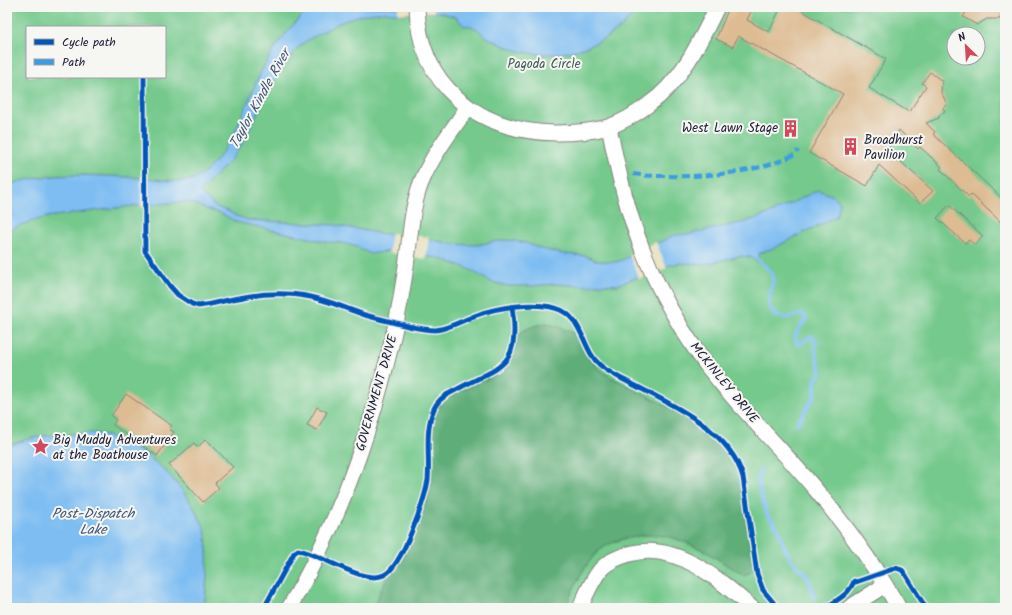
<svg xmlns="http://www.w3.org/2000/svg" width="1012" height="615" viewBox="0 0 1012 615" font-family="Kalam,sans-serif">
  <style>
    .green { fill: #74c98c; stroke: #4b7664; fill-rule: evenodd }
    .forest { fill: #5fad78; stroke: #40685a }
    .water { fill: #7ebdf2; stroke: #507096 }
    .pier { fill: #e7e1bf }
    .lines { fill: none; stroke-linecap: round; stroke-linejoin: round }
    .stream { stroke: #7ebdf2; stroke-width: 4 }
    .building { fill: #ddbc93 }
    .minor-casing { stroke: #84827d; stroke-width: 17 }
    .minor { stroke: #fff; stroke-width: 15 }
    .quiet { stroke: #3c9ce2; stroke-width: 4; stroke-dasharray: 8 4; stroke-linecap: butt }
    .cycleway-casing { stroke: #f6f6f2; stroke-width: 8 }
    .cycleway { stroke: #0057b8; stroke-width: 5 }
    .labels { text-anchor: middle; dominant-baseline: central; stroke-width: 4; stroke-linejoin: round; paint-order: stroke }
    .park-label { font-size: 13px; fill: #3f5c57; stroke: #f6f6f2 }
    .poi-label { font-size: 13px; fill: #22223b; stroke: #f6f6f2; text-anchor: start }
    .street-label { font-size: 13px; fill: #22223b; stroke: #f6f6f2 }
    .water-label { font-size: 14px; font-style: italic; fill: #42587b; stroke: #f6f6f2 }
  </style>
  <rect width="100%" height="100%" fill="#f6f6f2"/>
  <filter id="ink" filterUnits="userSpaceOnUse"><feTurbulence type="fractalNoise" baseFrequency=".025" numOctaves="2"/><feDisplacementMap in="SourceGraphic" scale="8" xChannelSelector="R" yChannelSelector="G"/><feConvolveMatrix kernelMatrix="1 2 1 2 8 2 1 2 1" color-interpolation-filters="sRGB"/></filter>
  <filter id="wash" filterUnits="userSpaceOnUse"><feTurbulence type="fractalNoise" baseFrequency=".012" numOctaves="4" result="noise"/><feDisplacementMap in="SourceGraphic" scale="16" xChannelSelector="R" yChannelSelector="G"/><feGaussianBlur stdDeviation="0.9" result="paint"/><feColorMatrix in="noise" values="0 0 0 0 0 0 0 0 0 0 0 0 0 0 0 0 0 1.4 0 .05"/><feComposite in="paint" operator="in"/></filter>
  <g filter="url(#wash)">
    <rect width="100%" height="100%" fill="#e7e1bf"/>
    <!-- green -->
    <path class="green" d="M 7,7 L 1005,7 L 1005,608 L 7,608 ZM 27,27 L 165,27 L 165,77 L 27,77 ZM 954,34 L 978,34 L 978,58 L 954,58 Z"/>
    <!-- forest -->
    <path class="forest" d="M 547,323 L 562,328 L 581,336 C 584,344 587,354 592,361 C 601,374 619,381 632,388 C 663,404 718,430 734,462 C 743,479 743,500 746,518 C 748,535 751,552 754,569 L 750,573 L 744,575 C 727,567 713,554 696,547 C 686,542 675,538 664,536 C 642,533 608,538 593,557 C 580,572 573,591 565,608 L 374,608 C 378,598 381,586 388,578 C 393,571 398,566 402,559 C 414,537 426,510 430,485 C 434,462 426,427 438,408 C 444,399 452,394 462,390 C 494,376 512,373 518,335 C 527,327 536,325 547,323 Z"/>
    <!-- water -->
    <g class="water">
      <path d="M 311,7 L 639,7 C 612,48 552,65 507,47 C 500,44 492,40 485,36 C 481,33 477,28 473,27 C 470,25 467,26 464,26 L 456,17 L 439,12 L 401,14 L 385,12 L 369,14 L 354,17 L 337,24 L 306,41 L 295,51 L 277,76 L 264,100 L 241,146 L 230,161 L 201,190 L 201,194 L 216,207 L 228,211 L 236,216 L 249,220 L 335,225 L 378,233 L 428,239 L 451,244 L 476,245 L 497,241 L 508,240 L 526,243 L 541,249 L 564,254 L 586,256 L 598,261 L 615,262 L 622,260 L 674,235 L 689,234 L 745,222 L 771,213 L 818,190 L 834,196 L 840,203 L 837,216 L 774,248 L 759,253 L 758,257 L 762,264 L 757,262 L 750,257 L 740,256 L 712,263 L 702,264 L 679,263 L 666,266 L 617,285 L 600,284 L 588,286 L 555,284 L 532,286 L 508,286 L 491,282 L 467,268 L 438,258 L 389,251 L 370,254 L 357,247 L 343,243 L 327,242 L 236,222 L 222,214 L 206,209 L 195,204 L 185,202 L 132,206 L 47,217 L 20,225 L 7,232 L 7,186 C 43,170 105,176 145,178 C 162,179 186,186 201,175 C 233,150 243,110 260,74 C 272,49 290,26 311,7 Z"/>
      <path d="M 92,433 C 134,437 176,474 195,510 C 198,516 203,523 205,529 C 209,555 207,582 204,608 L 7,608 L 7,447 C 19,440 51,432 63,437 L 72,434 Z"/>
    </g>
    <!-- pier -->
    <g class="pier">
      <polygon points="398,7 434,7 434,12 398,14"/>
      <rect x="141" y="176" width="6" height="31"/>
      <polygon points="391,233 429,237 426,259 389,253"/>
      <polygon points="656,242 667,268 639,279 629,254"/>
    </g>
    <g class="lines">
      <!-- stream -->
      <g class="stream">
        <path d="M 759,261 C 765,266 773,271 773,280 C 773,287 769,293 769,299 C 768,320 786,320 801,314 L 805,316 L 806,319 C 802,326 789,338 799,345 L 810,337 L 813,337 L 816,342 C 813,353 819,362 821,373 L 815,380 L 815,395 L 797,424"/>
        <polyline points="761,470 758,478 759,486 766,513 777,527 785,548 792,561 806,575 810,581 812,593 814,598"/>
      </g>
    </g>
    <g id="blocks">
      <!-- building -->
      <g class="building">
        <polygon points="732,7 753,7 747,20 769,32 781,7 804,7 802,11 886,59 869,88 909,112 926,86 922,83 930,72 942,81 941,92 947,104 943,108 945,111 939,116 939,118 926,123 935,132 933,134 1005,201 1005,226 971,194 969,197 940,169 942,167 920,147 918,149 899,130 888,150 933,191 920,203 879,165 867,186 809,153 843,94 738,36 733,47 716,39 728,10 730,11"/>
        <polygon points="969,7 1005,7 1000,19 987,19 977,25 963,17"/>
        <polygon points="949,205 983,236 975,245 969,240 965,243 937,218"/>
        <polygon points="126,394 172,426 169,429 174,432 157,456 113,425 116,420 111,416"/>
        <polygon points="317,407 327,412 317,430 307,425"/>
        <polygon points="206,439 233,467 215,483 219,488 203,502 169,465 194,443 198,447"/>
      </g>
    </g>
  </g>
  <g filter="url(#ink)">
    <use href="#blocks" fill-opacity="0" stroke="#84827d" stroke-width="1"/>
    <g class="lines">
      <defs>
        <g id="minor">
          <path d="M 417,7 C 419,86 479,132 555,133 C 573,133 591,132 608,127 C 623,122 636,114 648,105 C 681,82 700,42 717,7"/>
          <path d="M 609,127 C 614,151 619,176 626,200 C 642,259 671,318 708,367 C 741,410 781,448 816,490 C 847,527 875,566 899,608"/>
          <path d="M 289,608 C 338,525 370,435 392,341 C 399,312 404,282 408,252 C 411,227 413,199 424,176 C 435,151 453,129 468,107"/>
          <path d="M 580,608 C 586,595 592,579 602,568 C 609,561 619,557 629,554 C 675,540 720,580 752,608"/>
          <polyline points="849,608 885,585"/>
        </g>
      </defs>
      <!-- minor casing -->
      <use href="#minor" class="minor-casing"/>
      <!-- minor -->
      <use href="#minor" class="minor"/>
      <!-- quiet -->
      <path class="quiet" d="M 633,174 C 644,176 656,176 667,176 C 711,177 756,173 796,154 L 798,150"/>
      <defs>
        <g id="cycleway">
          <path d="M 144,77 L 145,251 L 170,286 L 178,295 L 192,304 L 199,306 C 213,304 226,300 239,298 C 263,293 287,292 311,297 C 330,301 347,309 365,315 C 379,319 393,322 408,326 C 417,328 426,330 436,330 C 450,328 463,320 477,315 C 498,307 533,302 555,308 C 584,316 581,349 600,365 C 610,374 624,380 636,386 C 675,406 730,431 743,477 L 757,574 L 763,590 L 778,608"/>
          <path d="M 264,608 L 294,553 L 298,550 C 319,553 363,585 384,575 C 402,567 425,499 428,480 C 430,458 425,435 432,414 C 435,403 443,396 452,392 C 497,366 522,371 512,307"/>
          <path d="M 825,608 C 837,600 849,595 854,581 L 856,582 L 896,568 L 902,570 L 905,574 L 926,608"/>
        </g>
      </defs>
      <!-- cycleway casing -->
      <use href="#cycleway" class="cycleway-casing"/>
      <!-- cycleway -->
      <use href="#cycleway" class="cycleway"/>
    </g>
  </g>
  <!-- icons -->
  <defs>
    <symbol id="building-bare" viewBox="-9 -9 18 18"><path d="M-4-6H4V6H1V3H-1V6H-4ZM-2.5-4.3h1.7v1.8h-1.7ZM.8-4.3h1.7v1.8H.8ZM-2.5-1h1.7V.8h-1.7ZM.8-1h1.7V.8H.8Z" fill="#d1495b" stroke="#f6f6f2" stroke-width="2.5" paint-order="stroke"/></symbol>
    <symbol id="sight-bare" viewBox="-9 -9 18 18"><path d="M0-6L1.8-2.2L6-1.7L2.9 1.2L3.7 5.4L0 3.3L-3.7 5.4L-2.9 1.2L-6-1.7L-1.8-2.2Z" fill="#d1495b" stroke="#f6f6f2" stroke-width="2.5" paint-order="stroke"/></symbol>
  </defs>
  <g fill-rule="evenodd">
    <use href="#building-bare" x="778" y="116" width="25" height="25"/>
    <use href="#building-bare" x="838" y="134" width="25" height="25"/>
    <use href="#sight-bare" x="28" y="434" width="25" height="25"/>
  </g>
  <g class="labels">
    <!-- park labels -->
    <g class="park-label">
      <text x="544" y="64">Pagoda Circle</text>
    </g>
    <!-- poi labels -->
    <g class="poi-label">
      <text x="778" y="128" text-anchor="end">West Lawn Stage</text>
      <text x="864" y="140">Broadhurst<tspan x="864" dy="15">Pavilion</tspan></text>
      <text x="53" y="440">Big Muddy Adventures<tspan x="53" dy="15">at the Boathouse</tspan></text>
    </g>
    <!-- street labels -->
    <g class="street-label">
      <text transform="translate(724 383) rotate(51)">MCKINLEY DRIVE</text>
      <text transform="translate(377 393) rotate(-74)">GOVERNMENT DRIVE</text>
    </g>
    <!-- water labels -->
    <g class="water-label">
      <text transform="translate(260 99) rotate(-61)">Taylor Kindle River</text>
      <text x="93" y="514">Post-Dispatch<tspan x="93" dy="16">Lake</tspan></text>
    </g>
  </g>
  <!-- margin -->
  <rect width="1012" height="615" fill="none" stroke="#f6f6f2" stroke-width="24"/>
  <!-- legend -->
  <rect x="26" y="26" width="140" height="52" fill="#f6f6f2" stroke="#a1a1a9"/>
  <rect x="34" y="39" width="20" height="6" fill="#0057b8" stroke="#a1a1a9"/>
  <text x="62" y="46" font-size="12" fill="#22223b">Cycle path</text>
  <rect x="34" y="59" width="20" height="6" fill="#3c9ce2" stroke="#a1a1a9"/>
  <text x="62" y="66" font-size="12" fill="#22223b">Path</text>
  <!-- north arrow -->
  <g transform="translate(966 46) rotate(335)"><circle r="19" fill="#f6f6f2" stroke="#a1a1a9"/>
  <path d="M0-3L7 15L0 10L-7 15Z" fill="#d1495b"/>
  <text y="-6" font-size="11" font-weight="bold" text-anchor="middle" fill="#22223b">N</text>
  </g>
</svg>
